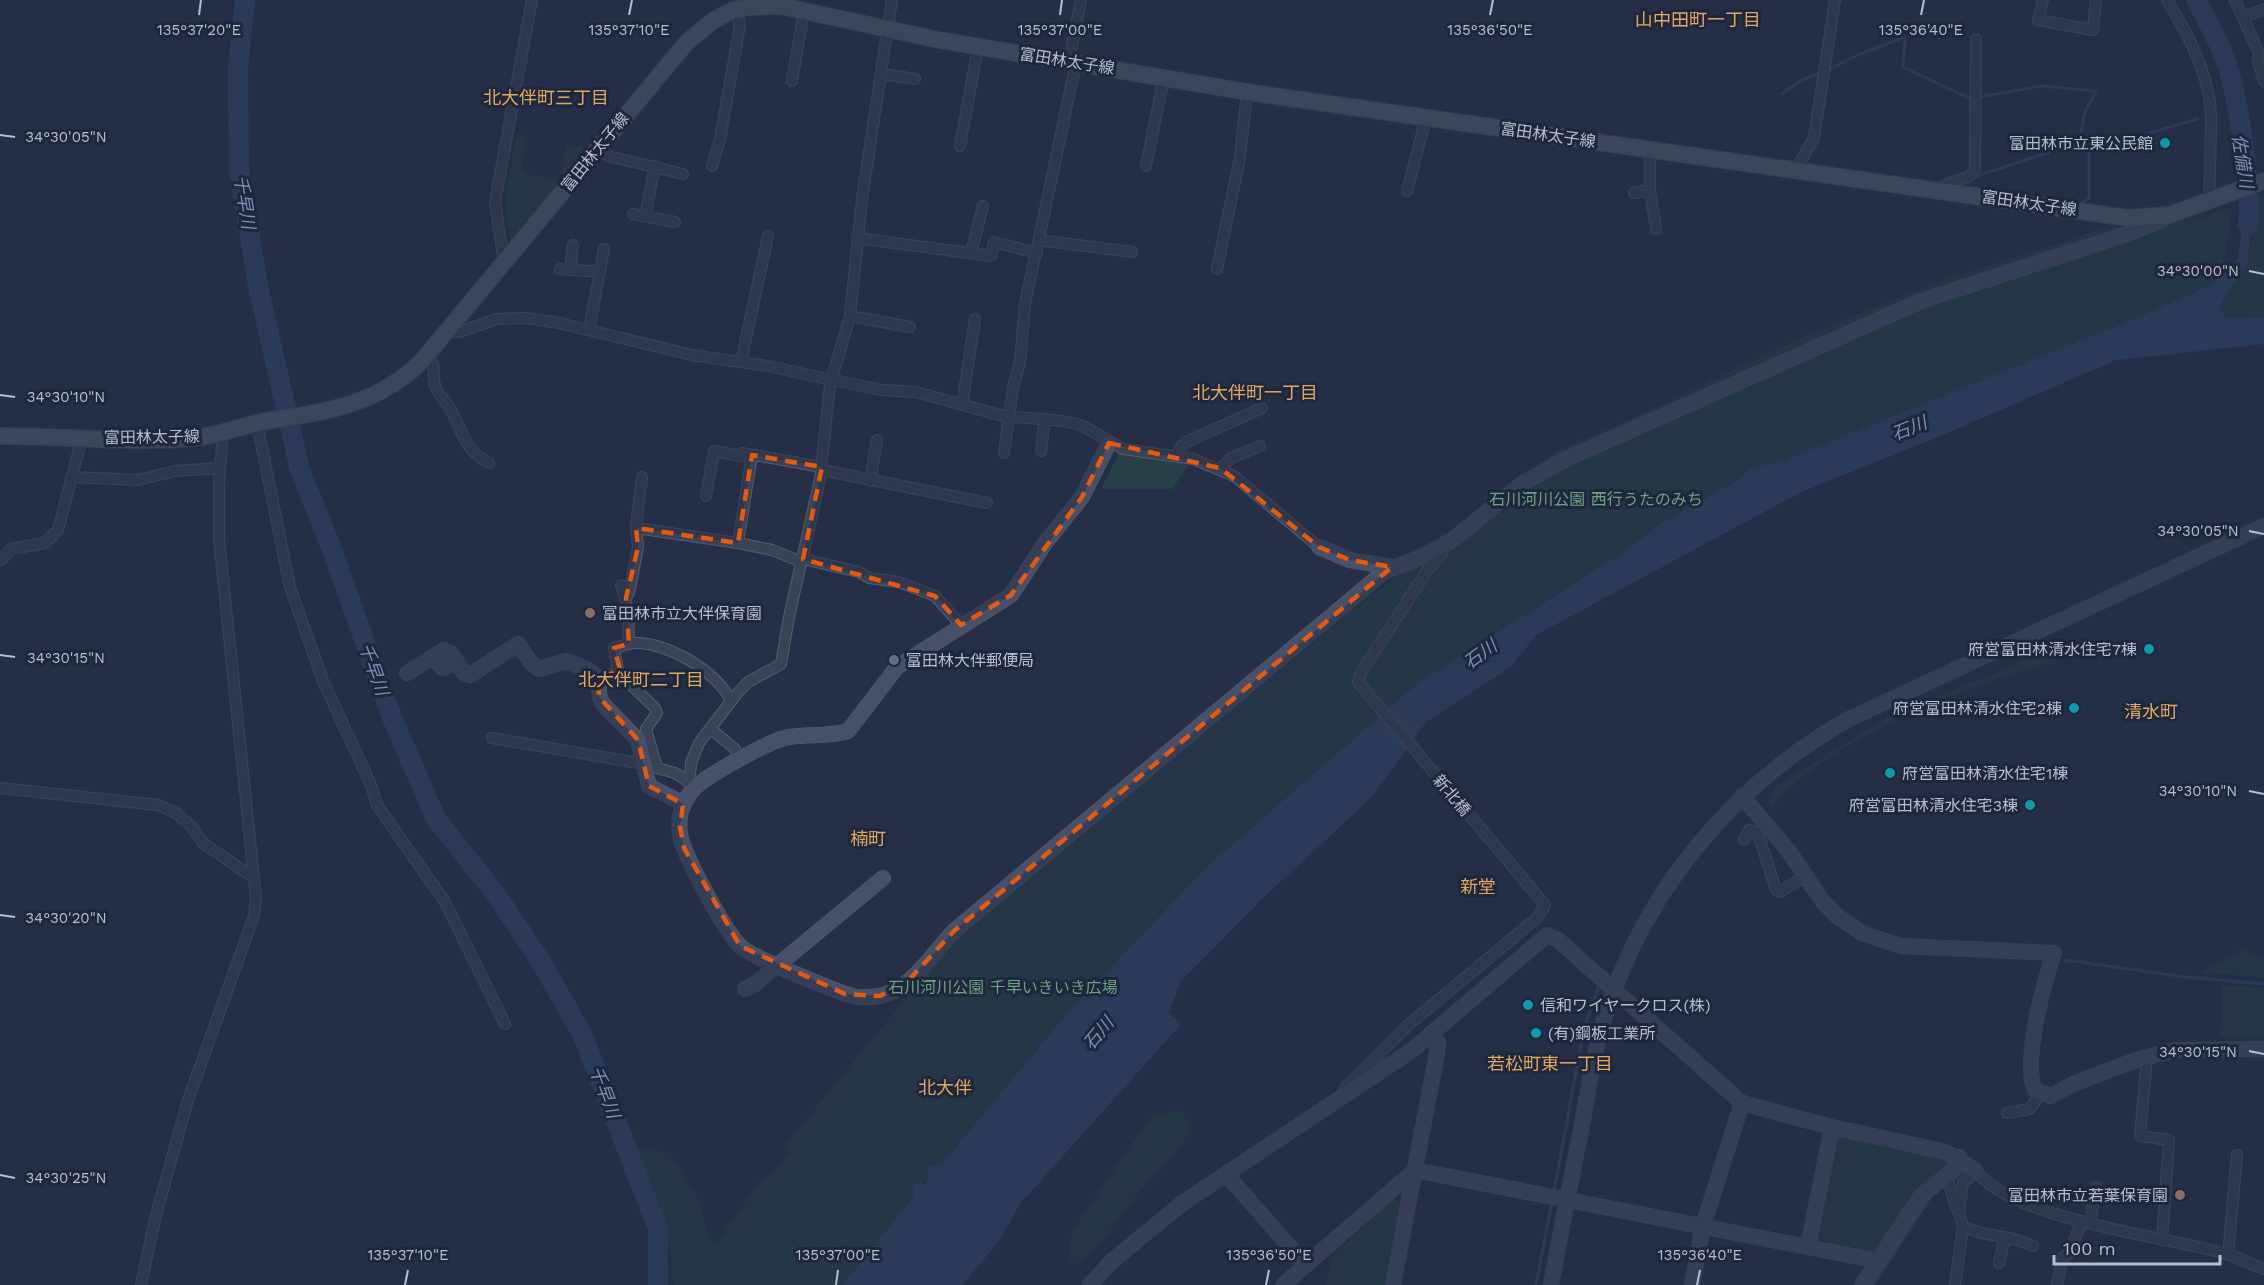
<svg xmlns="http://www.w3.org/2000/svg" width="2264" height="1285" viewBox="0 0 2264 1285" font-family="'Work Sans','Noto Sans JP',sans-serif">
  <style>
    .green { fill: #274048 }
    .water { fill: #37486f }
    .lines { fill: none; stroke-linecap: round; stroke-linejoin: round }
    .stream { stroke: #37486f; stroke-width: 3 }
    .river { stroke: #37486f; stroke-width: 20 }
    .street-casing { stroke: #555d70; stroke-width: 12 }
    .secondary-casing { stroke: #555d70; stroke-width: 16 }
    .primary-casing { stroke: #434b5f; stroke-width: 18 }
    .street { stroke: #3a4256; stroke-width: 10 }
    .secondary { stroke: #475069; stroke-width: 15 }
    .primary { stroke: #586176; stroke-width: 16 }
    .marked { fill: none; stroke: #e8590c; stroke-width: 4.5; stroke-dasharray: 12 8; stroke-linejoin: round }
    .ticks { fill: none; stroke: #b8becf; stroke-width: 2 }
    .culture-dot { fill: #0f9aa8; stroke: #1e273c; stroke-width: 2 }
    .education-dot { fill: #8d6e63; stroke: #1e273c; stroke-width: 2 }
    .service-dot { fill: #5c6f8a; stroke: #1e273c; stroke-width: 2 }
    .labels { text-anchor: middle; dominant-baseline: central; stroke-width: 6; stroke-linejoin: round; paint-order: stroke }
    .street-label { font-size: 16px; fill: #b8becf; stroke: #1e273c }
    .poi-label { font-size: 16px; fill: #b8becf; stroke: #1e273c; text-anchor: end }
    .park-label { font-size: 16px; fill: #6da27f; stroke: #1e273c }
    .neighbourhood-label { font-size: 18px; fill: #e1a860; stroke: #1e273c }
    .water-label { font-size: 18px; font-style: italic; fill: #7c8fb9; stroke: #1e273c }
    .ticks-label { font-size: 15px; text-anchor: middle; fill: #b8becf; stroke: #1e273c; stroke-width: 6; stroke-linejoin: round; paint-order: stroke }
  </style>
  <rect width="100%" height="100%" fill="#252f47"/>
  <!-- green -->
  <g class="green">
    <polygon points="516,133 525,136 522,173 561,181 566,144 591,149 511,247 505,205"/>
    <path d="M 2264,193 L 2264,317 L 2225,318 L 2219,307 C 2238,275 2263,238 2251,199 Z"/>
    <path d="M 2232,208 L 2225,257 L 2210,285 L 2130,321 L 1774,464 L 1765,464 L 1743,472 L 1740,479 L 1660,524 L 1627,550 L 1417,684 L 1207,867 L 1073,1007 L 941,1165 L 930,1174 L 928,1180 L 913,1189 L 913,1197 L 843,1285 L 673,1285 C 672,1240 657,1191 637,1151 L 638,1148 L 670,1153 L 701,1205 L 705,1228 L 711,1241 L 717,1243 L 760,1181 L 774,1173 L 789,1153 L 787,1143 L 955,939 L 1371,595 L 1406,570 L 1415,567 L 1429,568 L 1442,554 L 1545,470 L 1551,455 L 1558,450 L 1625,422 L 1801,338 L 1937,282 L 2064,242 L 2099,229 L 2199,219 Z"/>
    <polygon points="1119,453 1189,465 1172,489 1101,489"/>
    <path d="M 2066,642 L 2069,653 L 2062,658 C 1973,685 1876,718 1803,777 C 1791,787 1782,792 1774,806 L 1770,806 L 1769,799 L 1777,786 L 1890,716 L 2051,651 Z"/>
    <polygon points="2246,948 2249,953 2264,960 2264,978 2201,972"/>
    <polygon points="2223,985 2264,988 2264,1036 2220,1037"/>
    <path d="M 1180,1111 L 1192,1125 C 1182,1150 1165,1163 1147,1183 C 1123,1209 1106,1241 1079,1264 L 1068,1262 L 1072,1232 L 1131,1145 L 1154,1115 Z"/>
    <polygon points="1837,1135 1944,1158 1945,1166 1912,1200 1878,1252 1815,1239"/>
    <polygon points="1393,1199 1401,1203 1384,1285 1326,1285 1332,1257"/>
  </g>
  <!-- water -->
  <path class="water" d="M 2251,199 L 2254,209 L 2247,263 L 2219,307 L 2225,318 L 2264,317 L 2264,344 L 2116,360 L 1938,437 L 1801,492 L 1536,635 L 1511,667 L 1426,722 L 1373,796 L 1264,897 L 1180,982 L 1169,1013 L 1181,1024 L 1020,1204 L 1000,1240 L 962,1285 L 843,1285 L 913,1197 L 913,1189 L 917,1182 L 924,1184 L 928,1180 L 928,1168 L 932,1165 L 941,1165 L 1073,1007 L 1207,867 L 1417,684 L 1627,550 L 1660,524 L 1740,479 C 1746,467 1761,464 1774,464 L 2130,321 L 2206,287 L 2231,268 L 2238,258 L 2246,201 Z"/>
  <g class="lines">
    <!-- stream -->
    <g class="stream">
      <polyline points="1828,70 1858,55 1902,38 1905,38 1903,67 1973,100"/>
      <polyline points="1782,94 1800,81 1822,72"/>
      <polyline points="1979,97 2041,86 2096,91 2085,112 2081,133 2089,151 2089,198 2080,204"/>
      <polyline points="2106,146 2197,119"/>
      <polyline points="1974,177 2083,141"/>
      <polyline points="2065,960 2185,977 2264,984"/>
      <polyline points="1953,1180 1964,1170"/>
      <polyline points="1554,1192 1584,1028 1598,989"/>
      <polyline points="1536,1285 1552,1201"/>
      <polyline points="1873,1285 1931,1196"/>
    </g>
    <!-- river -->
    <g class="river">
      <polyline points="245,0 238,68 239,170 258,286 300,470 331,547 391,715 436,819 495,893 543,965 583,1036 658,1229 658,1285"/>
      <path d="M 2196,0 C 2208,22 2222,46 2229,71 C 2238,102 2253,195 2248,225"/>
    </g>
    <defs>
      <g id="street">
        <polyline points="2043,0 2038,20 2093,30 2096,0"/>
        <path d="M 2167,0 C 2187,32 2211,78 2211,117 C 2211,145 2210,173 2209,202"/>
        <polyline points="2235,0 2259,53 2258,61 2264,81"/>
        <polyline points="2244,17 2264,9"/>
        <polyline points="1069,61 1081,0"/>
        <polyline points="882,74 915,79"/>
        <polyline points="792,81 804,11"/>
        <polyline points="960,146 978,47"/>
        <polyline points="597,150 612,157 683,174"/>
        <polyline points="1650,150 1650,190 1656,229"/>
        <polyline points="712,166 720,139 740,25 736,9"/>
        <polyline points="1146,166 1164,77"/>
        <polyline points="1795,171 1814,138 1835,0"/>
        <polyline points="1407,191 1426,118"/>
        <polyline points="1944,192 1945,185 1968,177 1975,170 1976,39"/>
        <polyline points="1634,193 1650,190"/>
        <polyline points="633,214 675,222"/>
        <polyline points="645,216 655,166"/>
        <polyline points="857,238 991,256 994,242 1037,253"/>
        <polyline points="1039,240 1132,252"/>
        <polyline points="971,253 983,206"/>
        <polyline points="504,263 495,202 532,0"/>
        <polyline points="560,269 600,272"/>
        <polyline points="1217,269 1240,157 1247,92"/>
        <polyline points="570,270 573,245"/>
        <polyline points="850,316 910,327"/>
        <polyline points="589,330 604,249"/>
        <polyline points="447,332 459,332 497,319 526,318 559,323 692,355 767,366 881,390 916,392 1003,416 1063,421 1081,425 1123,449 1193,459 1234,476 1319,547"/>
        <path d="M 428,355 C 437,366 432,372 435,385 C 437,393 445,401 450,408 C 464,433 462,448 489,463"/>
        <polyline points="741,362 768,236"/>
        <polyline points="962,405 975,319"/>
        <polyline points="257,423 290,587 323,681 371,785 377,805 445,902 505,1024"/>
        <polyline points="1041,451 1045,419"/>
        <polyline points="1004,453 1013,388 1020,362 1025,304 1076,63"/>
        <polyline points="1178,456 1179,449 1186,442 1262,408"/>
        <polyline points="1221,468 1231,458 1260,446"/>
        <polyline points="822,470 987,503"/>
        <polyline points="71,477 138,480 175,471 220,468"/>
        <polyline points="870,481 877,440"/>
        <polyline points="706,496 714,451 740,456 742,453 822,467"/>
        <polyline points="636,528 738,543 752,455"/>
        <polyline points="738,543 772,550 802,562"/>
        <polyline points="803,559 859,572 869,578 899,582 935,596 961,625"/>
        <polyline points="0,561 11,549 45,543 58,530 82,438"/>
        <polyline points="621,585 628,610 629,644"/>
        <polyline points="626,598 629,593 638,547 636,525 642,477"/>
        <path d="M 619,676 L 614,648 C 620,647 627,643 633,643 C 666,641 719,672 731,702"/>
        <polyline points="598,680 613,673 624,678 655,708 657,713 646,729 657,768 675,773 690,783"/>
        <polyline points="711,729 735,749 740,760"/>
        <polyline points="492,738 644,764"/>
        <polyline points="686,780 690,776 691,763 699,743 735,696 748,682 781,664 789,617 820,479 830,385 850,316 862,199 892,0"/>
        <polyline points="0,788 158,805 176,813 191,826 203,843 254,878"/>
        <polyline points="1744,840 1749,830 1758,833 1776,890 1780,892 1805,876"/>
        <polyline points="2147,1056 2140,1136 2169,1140 2162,1240"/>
        <polyline points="1348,1093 1345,1088 1407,1026 1537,918 1545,905 1358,682 1361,672 1429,568 1442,554 1445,544"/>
        <polyline points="2007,1113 2030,1109 2041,1093"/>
        <path d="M 1945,1177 C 1954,1188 1951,1201 1959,1212"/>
        <polyline points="2090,1223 2096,1187"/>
        <path d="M 1963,1227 C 1988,1238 2009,1234 2033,1246"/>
        <polyline points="2228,1255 2237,1155"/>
        <polyline points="1999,1263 2005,1238"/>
        <polyline points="141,1285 156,1215 188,1100 254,916 256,898 219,539 219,482 223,433"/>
        <path d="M 1955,1285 L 1963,1227 L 1959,1212 L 1963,1183 L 1976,1171 C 2014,1221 2168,1236 2230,1255 C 2241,1259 2253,1265 2264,1269"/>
        <polyline points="2057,1285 2063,1257 2070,1252 2082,1221"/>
      </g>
      <g id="secondary">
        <path d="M 1109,443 L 1082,497 L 1045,543 L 1011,595 L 897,667 L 848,731 C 829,737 809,734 789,737 C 771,740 702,777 691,792 C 680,805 677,823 681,839 C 687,860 725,932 741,947 C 752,957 841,994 857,997 C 868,998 879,997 889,993 C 915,983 935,951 954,931 L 1384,572 L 1421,557 L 1452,540 L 1523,483 L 1564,460 L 1921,301 L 2133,232 L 2167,217"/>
        <polyline points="1319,547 1350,560 1392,567"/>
        <polyline points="432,657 443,668 457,662"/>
        <path d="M 407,673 L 444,650 L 452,654 L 464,673 L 470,675 L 518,644 L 532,664 L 539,669 L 566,661 C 578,666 599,670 599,686 C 599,694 599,697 603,704 L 638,740 L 649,786 L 684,804"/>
        <path d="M 1742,796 L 1790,853 L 1823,902 L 1838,917 L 1864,934 L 1901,946 L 2054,953 C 2044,982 2022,1063 2035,1090 L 2051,1096 L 2075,1083 L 2139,1059 L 2176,1050 L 2264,1049"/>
        <polyline points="745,989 755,984 883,878"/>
        <polyline points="1226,1174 1306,1265"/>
        <polyline points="1808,1246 1832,1127"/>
        <polyline points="1090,1285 1112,1261 1180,1205 1411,1051 1547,935 1558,940 1742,1103 1832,1127 1946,1152 1976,1171"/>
        <polyline points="1283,1285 1415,1170 1879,1261"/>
        <polyline points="1393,1285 1436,1058 1438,1042 1431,1033"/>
        <path d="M 1551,1285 C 1561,1230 1572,1175 1583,1120 C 1589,1084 1595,1048 1606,1013 C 1647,887 1734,784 1849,719 L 2264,526"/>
        <polyline points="1692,1285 1703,1226 1742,1103"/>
        <polyline points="1862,1285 1922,1195 1951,1172 1959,1157"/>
      </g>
      <path id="primary" d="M 0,436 C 64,436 128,444 192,438 C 218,436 242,425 267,421 C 328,411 375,406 422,361 L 687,42 L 714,20 L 733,10 L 750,7 L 781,6 L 939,40 L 1247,92 L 2128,218 L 2169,215 L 2264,181"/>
    </defs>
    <!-- street casing -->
    <use href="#street" class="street-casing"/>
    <!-- secondary casing -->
    <use href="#secondary" class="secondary-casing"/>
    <!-- primary casing -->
    <use href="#primary" class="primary-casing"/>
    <!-- street -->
    <use href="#street" class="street"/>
    <!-- secondary -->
    <use href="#secondary" class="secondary"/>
    <!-- primary -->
    <use href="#primary" class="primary"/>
  </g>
  <!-- marked area -->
  <path d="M0 0H2264V1285H0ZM 1109,443 L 1220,468 L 1319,547 L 1350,560 L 1392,567 L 954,931 L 908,981 L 880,996 L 845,994 L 740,946 L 684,848 L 680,827 L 683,804 L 649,786 L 638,740 L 599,697 L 598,680 L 620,669 L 614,648 L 629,644 L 626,598 L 638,547 L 636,528 L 738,543 L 752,455 L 822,467 L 803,559 L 935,596 L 961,625 L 1011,595 L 1082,497 Z" fill="#252f47" fill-opacity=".55" fill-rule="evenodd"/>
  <path class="marked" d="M 1109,443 L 1220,468 L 1319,547 L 1350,560 L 1392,567 L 954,931 L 908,981 L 880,996 L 845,994 L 740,946 L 684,848 L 680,827 L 683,804 L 649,786 L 638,740 L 599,697 L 598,680 L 620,669 L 614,648 L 629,644 L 626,598 L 638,547 L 636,528 L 738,543 L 752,455 L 822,467 L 803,559 L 935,596 L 961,625 L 1011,595 L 1082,497 Z"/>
  <!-- ticks -->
  <path class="ticks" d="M 199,15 L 201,0M 629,15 L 632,0M 1060,15 L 1062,0M 1490,15 L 1493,0M 1921,15 L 1924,0M 0,135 L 15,137M 2249,271 L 2264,274M 0,395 L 15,397M 2249,531 L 2264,534M 0,655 L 15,657M 2249,791 L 2264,794M 0,915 L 15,917M 2249,1051 L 2264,1054M 0,1175 L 15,1178M 405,1285 L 408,1270M 836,1285 L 838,1270M 1266,1285 L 1269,1270M 1697,1285 L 1700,1270"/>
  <!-- markers -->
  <g class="culture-dot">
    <circle cx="2165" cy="143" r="6"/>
    <circle cx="2149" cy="649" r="6"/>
    <circle cx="2074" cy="708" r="6"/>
    <circle cx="1890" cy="773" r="6"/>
    <circle cx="2030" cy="805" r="6"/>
    <circle cx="1528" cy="1005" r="6"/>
    <circle cx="1536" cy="1033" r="6"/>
  </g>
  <g class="education-dot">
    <circle cx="590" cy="613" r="6"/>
    <circle cx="2180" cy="1195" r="6"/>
  </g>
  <circle class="service-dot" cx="894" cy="660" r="6"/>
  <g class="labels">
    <!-- street labels -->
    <g class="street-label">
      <text transform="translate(1067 61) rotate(9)">富田林太子線</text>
      <text transform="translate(1548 135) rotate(8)">富田林太子線</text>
      <text transform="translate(595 152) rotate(-51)">富田林太子線</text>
      <text transform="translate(2029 203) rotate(8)">富田林太子線</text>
      <text transform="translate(152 437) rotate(-1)">富田林太子線</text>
      <text transform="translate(1452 795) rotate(50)">新北橋</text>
    </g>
    <!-- poi labels -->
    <g class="poi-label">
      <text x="2153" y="143">富田林市立東公民館</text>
      <text x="602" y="613" text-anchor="start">富田林市立大伴保育園</text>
      <text x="2137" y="649">府営富田林清水住宅7棟</text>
      <text x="906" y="660" text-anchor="start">富田林大伴郵便局</text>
      <text x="2062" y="708">府営富田林清水住宅2棟</text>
      <text x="1902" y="773" text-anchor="start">府営富田林清水住宅1棟</text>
      <text x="2018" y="805">府営富田林清水住宅3棟</text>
      <text x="1540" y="1005" text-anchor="start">信和ワイヤークロス(株)</text>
      <text x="1548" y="1033" text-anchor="start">(有)鋼板工業所</text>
      <text x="2168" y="1195">富田林市立若葉保育園</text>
    </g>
    <!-- park labels -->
    <g class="park-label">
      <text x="1596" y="499">石川河川公園 西行うたのみち</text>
      <text x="1003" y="987">石川河川公園 千早いきいき広場</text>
    </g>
    <!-- neighbourhood labels -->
    <g class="neighbourhood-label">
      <text x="1698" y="19">山中田町一丁目</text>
      <text x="546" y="97">北大伴町三丁目</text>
      <text x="1255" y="392">北大伴町一丁目</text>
      <text x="641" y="679">北大伴町二丁目</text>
      <text x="2151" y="711">清水町</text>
      <text x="868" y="838">楠町</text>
      <text x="1478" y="886">新堂</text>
      <text x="1550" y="1063">若松町東一丁目</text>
      <text x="945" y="1087">北大伴</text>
    </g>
    <!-- water labels -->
    <g class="water-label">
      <text transform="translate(2243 161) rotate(81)">佐備川</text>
      <text transform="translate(245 202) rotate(81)">千早川</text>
      <text transform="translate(1909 428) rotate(-22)">石川</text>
      <text transform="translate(1480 654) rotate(-36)">石川</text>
      <text transform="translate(374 669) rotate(70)">千早川</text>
      <text transform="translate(1098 1033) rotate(-50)">石川</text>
      <text transform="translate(605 1092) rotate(69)">千早川</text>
    </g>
  </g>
  <g class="ticks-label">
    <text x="199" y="35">135°37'20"E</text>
    <text x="629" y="35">135°37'10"E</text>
    <text x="1060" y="35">135°37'00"E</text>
    <text x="1490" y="35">135°36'50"E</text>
    <text x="1921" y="35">135°36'40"E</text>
    <text x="66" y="142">34°30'05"N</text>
    <text x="2198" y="276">34°30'00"N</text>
    <text x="66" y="402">34°30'10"N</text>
    <text x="2198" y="536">34°30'05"N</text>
    <text x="66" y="663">34°30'15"N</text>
    <text x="2198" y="796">34°30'10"N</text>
    <text x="66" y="923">34°30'20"N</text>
    <text x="2198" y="1057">34°30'15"N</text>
    <text x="66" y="1183">34°30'25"N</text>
    <text x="408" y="1260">135°37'10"E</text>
    <text x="838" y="1260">135°37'00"E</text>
    <text x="1269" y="1260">135°36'50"E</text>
    <text x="1700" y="1260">135°36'40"E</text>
  </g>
  <!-- scale -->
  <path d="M2054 1255v9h166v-9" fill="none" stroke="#b8becf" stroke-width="3"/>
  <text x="2063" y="1255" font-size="18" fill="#b8becf" stroke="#1e273c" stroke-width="4.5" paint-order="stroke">100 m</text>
</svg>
